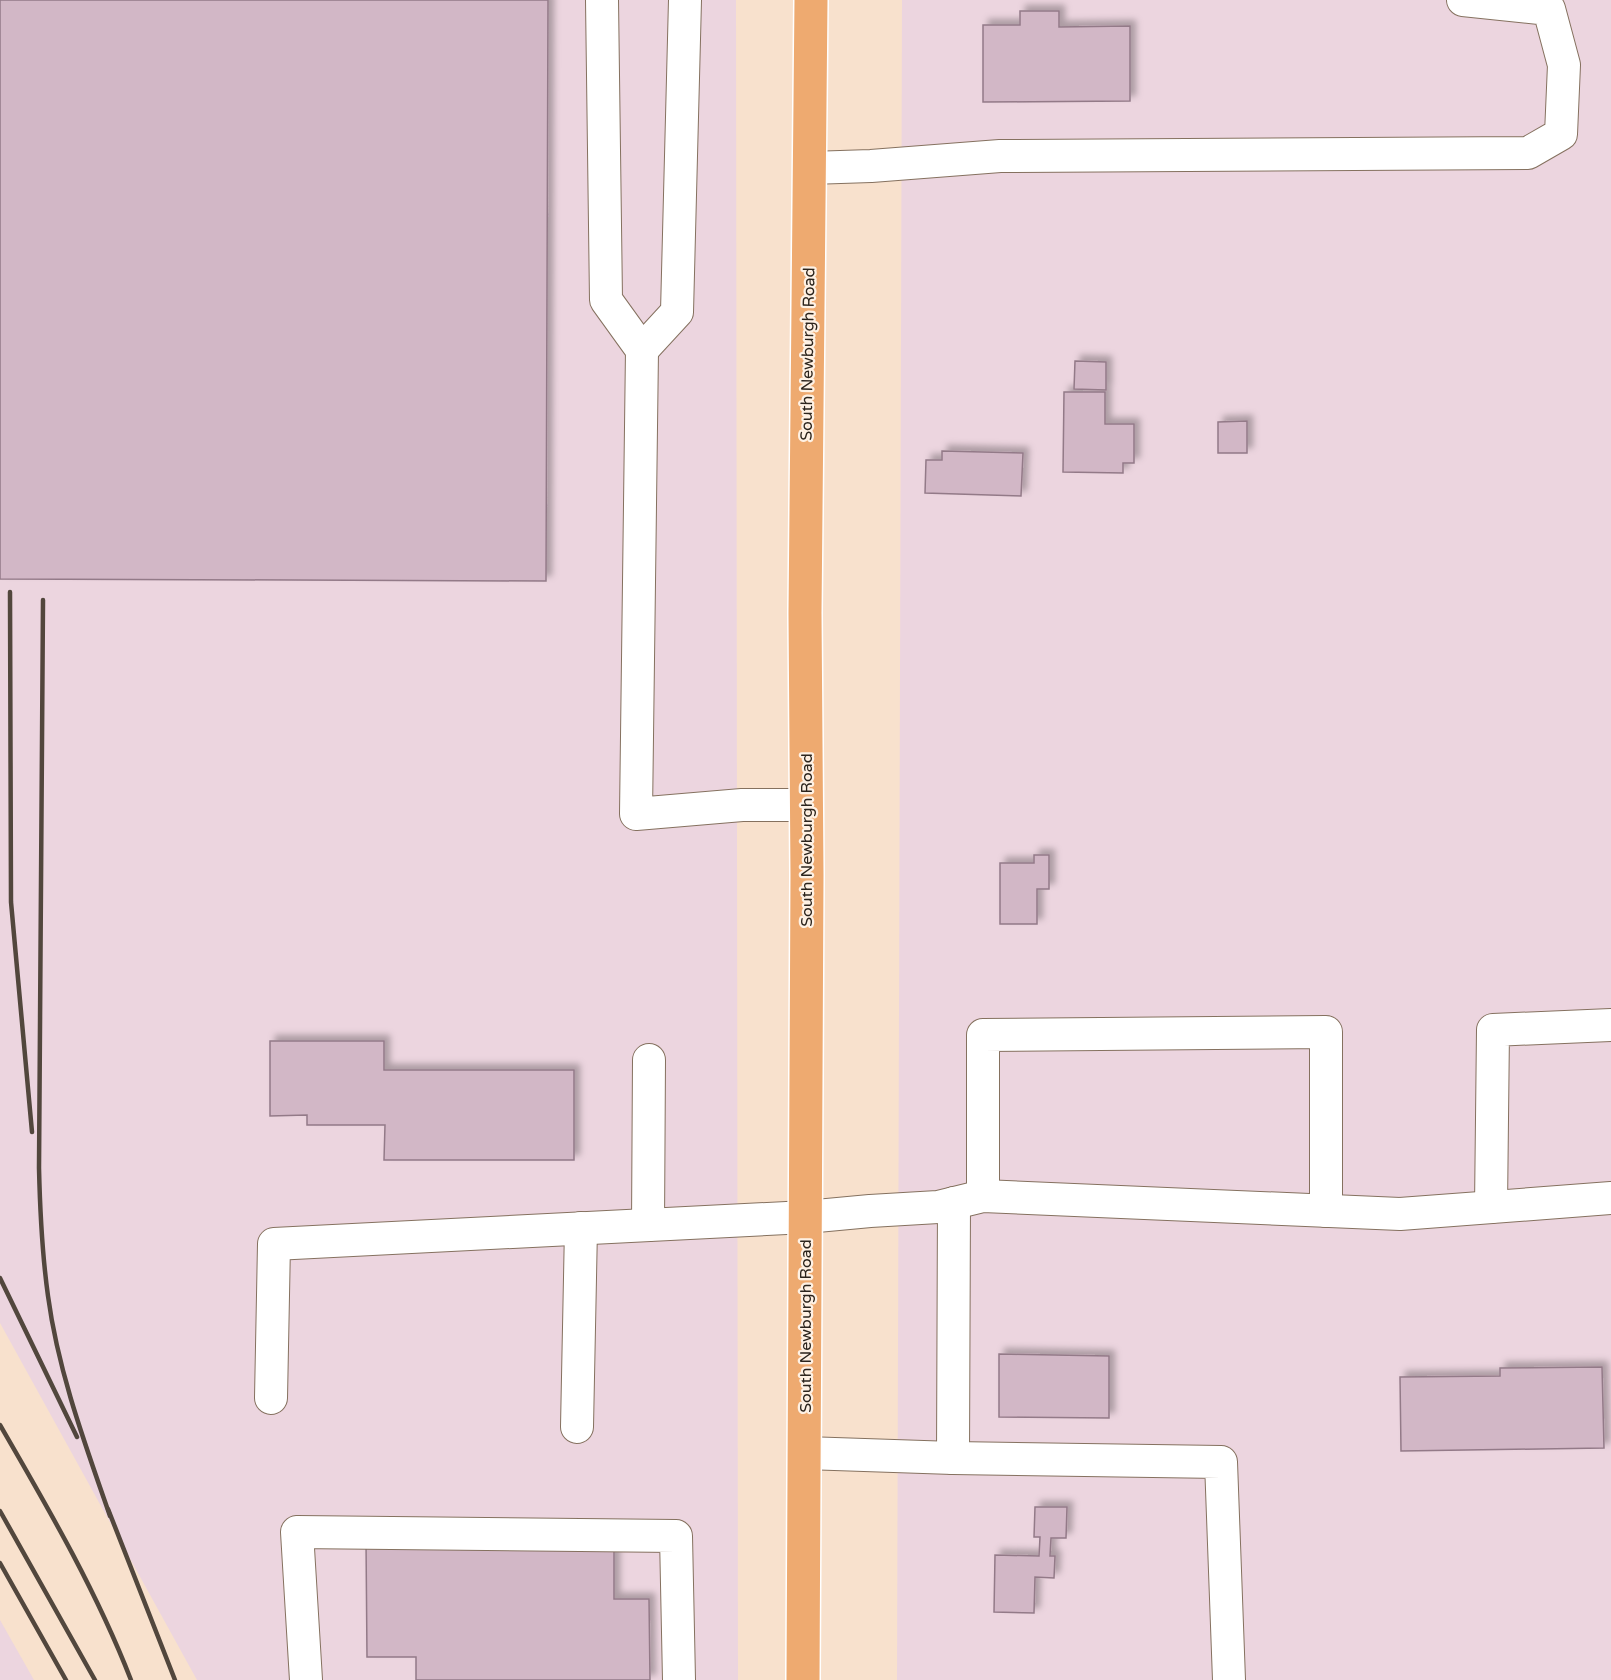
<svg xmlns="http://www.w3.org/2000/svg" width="1611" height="1680" viewBox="0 0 1611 1680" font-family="'Varela Round',sans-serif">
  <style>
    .industrial { fill: #ecd5df }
    .building { fill: #d2b7c6; stroke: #937a88; stroke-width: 1.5; filter: url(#shadow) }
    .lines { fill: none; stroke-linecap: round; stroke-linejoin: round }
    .minor-casing { stroke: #85715f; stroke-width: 34 }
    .major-casing { stroke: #fff; stroke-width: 36 }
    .minor { stroke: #fff; stroke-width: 32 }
    .major { stroke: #eeaa70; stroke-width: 33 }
    .rail { stroke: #52473d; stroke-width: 4.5 }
    .labels { text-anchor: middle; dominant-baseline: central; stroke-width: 4.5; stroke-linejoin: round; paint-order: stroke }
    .street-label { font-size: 16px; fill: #2c241c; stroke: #fef1e4 }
  </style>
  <defs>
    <filter id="shadow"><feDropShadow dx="5.5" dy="-5.5" stdDeviation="3" flood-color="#0004"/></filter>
  </defs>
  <rect width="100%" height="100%" fill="#f8e1cd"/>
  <!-- industrial -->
  <g class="industrial">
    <polygon points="0,0 736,0 738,1680 197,1680 0,1323"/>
    <polygon points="902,0 1611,0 1611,1680 897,1680"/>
    <polygon points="0,1620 34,1680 0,1680"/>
  </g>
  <!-- building -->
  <g class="building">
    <polygon points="0,0 548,0 546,581 0,579"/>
    <polygon points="1020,11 1059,11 1059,27 1130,26 1130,101 983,102 983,25 1020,25"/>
    <polygon points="1075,361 1106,362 1106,390 1074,389"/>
    <polygon points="1064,392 1105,392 1105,424 1134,424 1134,463 1123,463 1123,473 1063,472"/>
    <polygon points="1247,421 1247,453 1218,453 1218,422"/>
    <polygon points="942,451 1023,453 1021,496 925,493 926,460 942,460"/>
    <polygon points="1034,855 1049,855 1049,889 1037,889 1037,924 1000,924 1000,863 1034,863"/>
    <polygon points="270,1041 384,1041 384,1070 574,1070 574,1160 384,1160 385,1125 307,1125 307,1115 270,1116"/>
    <polygon points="999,1354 1109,1356 1109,1418 999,1417"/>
    <polygon points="1602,1367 1604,1448 1401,1451 1400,1377 1500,1376 1500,1368"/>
    <polygon points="1035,1507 1067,1507 1066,1538 1051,1538 1050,1556 1055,1556 1054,1578 1035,1577 1034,1613 994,1612 995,1555 1039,1556 1040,1537 1034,1537"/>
    <polygon points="366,1541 614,1541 614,1599 649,1599 650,1680 416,1680 416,1657 367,1657"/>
  </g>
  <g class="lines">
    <defs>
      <g id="minor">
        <polyline points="602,0 606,300 642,350 636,814 742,805 807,805"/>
        <polyline points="810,168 871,166 1000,156 1528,153 1561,134 1564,65 1549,9 1463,0"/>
        <polyline points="642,350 677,312 685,0"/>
        <polyline points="983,1196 983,1035 1326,1032 1326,1211"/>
        <polyline points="1491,1207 1493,1030 1611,1025"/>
        <polyline points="648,1225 649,1060"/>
        <polyline points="271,1398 274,1244 806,1217 870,1211 938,1207 983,1196 1400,1214 1611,1198"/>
        <polyline points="577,1427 581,1228"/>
        <polyline points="805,1453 953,1458 1221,1462 1229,1680"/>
        <polyline points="953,1458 954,1203"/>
        <polyline points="306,1680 297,1532 676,1536 679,1680"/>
      </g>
      <polyline id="major" points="803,1680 807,875 805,613 811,0"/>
    </defs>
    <!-- minor casing -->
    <use href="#minor" class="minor-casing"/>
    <!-- major casing -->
    <use href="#major" class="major-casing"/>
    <!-- minor -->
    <use href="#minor" class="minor"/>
    <!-- major -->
    <use href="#major" class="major"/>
    <!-- rail -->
    <g class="rail">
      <polyline points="10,592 11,902 32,1132"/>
      <path d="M 43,600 L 39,1168 C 40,1211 42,1253 48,1296 C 58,1371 85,1444 110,1516"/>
      <polyline points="0,1278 77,1437"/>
      <path d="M 0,1425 C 48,1508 96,1590 131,1680"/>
      <polyline points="108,1509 175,1680"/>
      <polyline points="0,1511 95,1680"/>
      <polyline points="0,1563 66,1680"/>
    </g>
  </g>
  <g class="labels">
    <!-- street labels -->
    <g class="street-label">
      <text transform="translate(808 354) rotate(-89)">South Newburgh Road</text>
      <text transform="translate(807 840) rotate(-90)">South Newburgh Road</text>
      <text transform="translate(806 1326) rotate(-90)">South Newburgh Road</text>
    </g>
  </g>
</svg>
